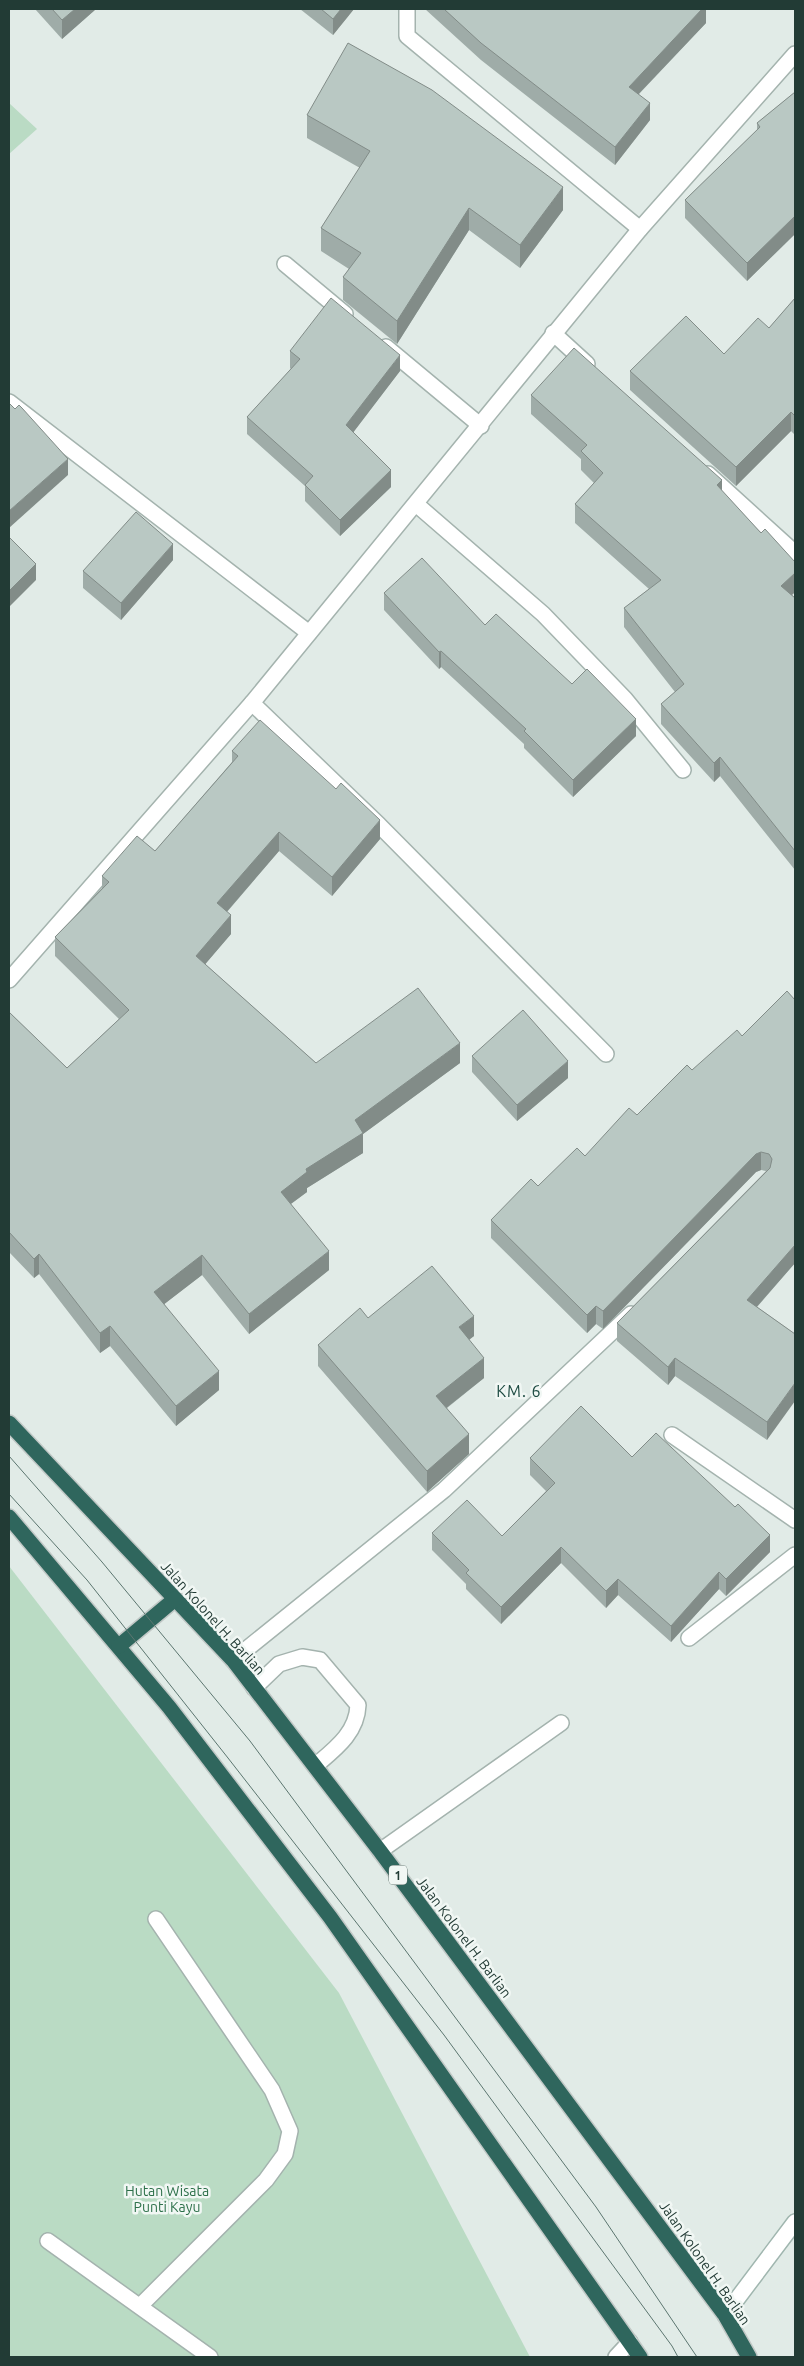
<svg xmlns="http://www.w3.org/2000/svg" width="804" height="2366" viewBox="0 0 804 2366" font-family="Ubuntu,sans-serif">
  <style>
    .green { fill: #badbc4 }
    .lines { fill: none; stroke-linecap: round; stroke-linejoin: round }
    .lane-casing { stroke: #a4b3ae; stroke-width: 18 }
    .street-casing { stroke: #a4b3ae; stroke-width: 18 }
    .secondary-casing { stroke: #a0b6af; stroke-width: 18 }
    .highway-casing { stroke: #c1c8c6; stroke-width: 18 }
    .lane { stroke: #fff; stroke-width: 15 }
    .street { stroke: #fff; stroke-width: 15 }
    .secondary { stroke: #fff; stroke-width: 15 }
    .highway { stroke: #2f665d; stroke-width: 15 }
    .tram { stroke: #5c7670; stroke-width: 1 }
    .wall { fill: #9faca8 }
    .shaded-wall { fill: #828c88 }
    .building { fill: #b9c8c3; stroke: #828c88 }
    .labels { text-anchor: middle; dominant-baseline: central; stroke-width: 5; stroke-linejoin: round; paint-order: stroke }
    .shield { fill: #f1f7f4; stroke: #60736e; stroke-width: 1 }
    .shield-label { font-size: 12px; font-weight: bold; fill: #223b35 }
    .street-label { font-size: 14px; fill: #223b35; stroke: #f1f7f4 }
    .park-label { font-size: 14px; fill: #2d704a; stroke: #f1f7f4 }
    .quarter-label { font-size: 16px; letter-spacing: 1px; fill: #1e4c43; stroke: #f1f7f4 }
  </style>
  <rect width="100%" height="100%" fill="#e1ebe7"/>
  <!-- green -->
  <g class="green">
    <polygon points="9,103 37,129 9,154"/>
    <polygon points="9,1566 339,1993 530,2357 9,2357"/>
  </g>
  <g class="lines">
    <defs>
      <g id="lane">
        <polyline points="285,264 345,314"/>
        <polyline points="553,333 587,364"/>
        <polyline points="386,347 481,426"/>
        <polyline points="708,474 795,553"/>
        <path d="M 254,1688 L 279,1664 L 302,1657 L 320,1660 L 358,1705 C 357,1733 335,1749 315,1766"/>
        <polyline points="380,1851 561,1723"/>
      </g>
      <g id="street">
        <polyline points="407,9 407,36 640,229"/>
        <polyline points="9,402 309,633"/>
        <polyline points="416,504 543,614 625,699 683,770"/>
        <polyline points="252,703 379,825 606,1054"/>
        <polyline points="9,980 252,703 640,229 795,54"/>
        <polyline points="672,1435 795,1520"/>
        <polyline points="689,1638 795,1555"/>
        <polyline points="233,1660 444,1490 631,1314"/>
        <polyline points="48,2241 210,2357"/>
        <polyline points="140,2306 266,2180 285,2154 290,2131 272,2090 156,1919"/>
        <polyline points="616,2357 630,2342"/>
      </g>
      <polyline id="secondary" points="725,2315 795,2222"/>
      <g id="highway">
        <polyline points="9,1423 233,1660 380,1851 725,2315 749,2357"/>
        <polyline points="9,1517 169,1707 330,1917 640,2357"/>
        <polyline points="119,1646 175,1599"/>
      </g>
    </defs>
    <!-- lane casing -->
    <use href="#lane" class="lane-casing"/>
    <!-- street casing -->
    <use href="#street" class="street-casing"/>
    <!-- secondary casing -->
    <use href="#secondary" class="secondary-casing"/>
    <!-- highway casing -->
    <use href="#highway" class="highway-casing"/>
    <!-- lane -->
    <use href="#lane" class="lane"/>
    <!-- street -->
    <use href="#street" class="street"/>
    <!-- secondary -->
    <use href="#secondary" class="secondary"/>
    <!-- highway -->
    <use href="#highway" class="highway"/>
    <!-- tram -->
    <g class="tram">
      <polyline points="9,1456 102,1562 250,1741 596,2207 697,2357"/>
      <polyline points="9,1494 87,1580 228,1758 444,2035 672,2346 678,2357"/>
    </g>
  </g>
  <!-- wall -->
  <g class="wall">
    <polygon points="35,9 96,9 62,39"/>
    <polygon points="300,9 354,9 333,35"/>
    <polygon points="425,9 706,9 706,23 639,94 650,120 615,165 481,60"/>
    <polygon points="795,92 795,234 747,281 685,218 685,200 757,130 757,123"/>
    <polygon points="307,115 563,210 520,268 469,230 397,344 343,300 343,277 349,269 321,251 321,228 360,168 307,138"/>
    <polygon points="795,298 795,432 794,434 791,431 736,486 630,390 630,371 724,354 769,328"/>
    <polygon points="290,351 400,371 353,432 391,487 340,536 305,501 305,486 247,434 247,417 291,369 290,368"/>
    <polygon points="531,395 722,491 761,533 795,562 795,592 792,595 795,598 795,870 720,776 714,782 661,724 661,704 675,692 624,627 624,608 649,589 575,523 575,504 594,483 581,470 581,459 531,414"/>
    <polygon points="173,560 121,620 83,588 83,571"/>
    <polygon points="384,593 485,625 572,684 636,736 573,797 524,748 524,744 441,667 439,669 384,610"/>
    <polygon points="232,751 380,839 332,896 279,851 227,912 231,934 205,964 316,1063 460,1063 363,1134 363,1153 307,1188 307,1192 291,1204 329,1270 249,1334 202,1275 164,1304 219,1390 176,1426 110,1346 100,1353 39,1274 34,1278 9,1252 9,1012 67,1068 119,1019 55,956 55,937 102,888 102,876 155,851 232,762"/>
    <polygon points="795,1000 795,1263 757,1307 795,1334 767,1440 675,1376 668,1385 617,1341 617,1323 766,1171 761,1170 756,1172 603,1329 596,1324 587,1333 491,1238 491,1220 538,1186 585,1156 637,1115 692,1070"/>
    <polygon points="472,1056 568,1078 517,1121 472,1072"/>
    <polygon points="368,1318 474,1336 469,1339 484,1378 447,1408 469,1454 427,1492 318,1366 318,1345"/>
    <polygon points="632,1457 770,1552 726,1596 719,1589 671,1642 618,1595 606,1608 561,1563 501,1624 466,1589 466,1584 432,1550 432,1533 502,1536 546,1491 530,1475 530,1458"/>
  </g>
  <!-- shaded-wall -->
  <g class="shaded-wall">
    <polygon points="75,9 96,9 62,39 62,20"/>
    <polygon points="341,9 354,9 333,35 333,19"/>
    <polygon points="702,9 706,9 706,23 629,104 629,87"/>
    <polygon points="650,103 650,120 615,165 615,147"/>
    <polygon points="563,187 563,210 520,268 520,245"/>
    <polygon points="469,208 469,230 397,344 397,321"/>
    <polygon points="795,216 795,234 747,281 747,263"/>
    <polygon points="400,355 400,371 346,442 346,425"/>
    <polygon points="791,412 791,431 736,486 736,467"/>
    <polygon points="795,413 795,432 794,434 794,415"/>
    <polygon points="68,459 68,475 9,528 9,511"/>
    <polygon points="391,470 391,487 340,536 340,520"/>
    <polygon points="722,480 722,499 717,485"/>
    <polygon points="173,544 173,560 121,620 121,603"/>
    <polygon points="36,564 36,580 9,607 9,591"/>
    <polygon points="795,573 795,592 781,605 781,586"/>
    <polygon points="441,651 441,667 439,669 439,652"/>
    <polygon points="636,719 636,736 573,797 573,780"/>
    <polygon points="720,757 720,776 714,782 714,763"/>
    <polygon points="380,820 380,839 332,896 332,877"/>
    <polygon points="279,832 279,851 217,923 217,903"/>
    <polygon points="231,915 231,934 196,975 196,956"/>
    <polygon points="460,1043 460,1063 363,1134 363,1153 307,1188 307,1192 281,1211 281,1192 306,1169 355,1120"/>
    <polygon points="568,1061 568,1078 517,1121 517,1105"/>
    <polygon points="761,1152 761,1170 756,1172 603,1329 603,1311 756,1154"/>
    <polygon points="795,1245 795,1263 747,1318 747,1300"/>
    <polygon points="329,1251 329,1270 249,1334 249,1314"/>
    <polygon points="39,1254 39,1274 34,1278 34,1259"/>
    <polygon points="202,1255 202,1275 154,1312 154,1292"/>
    <polygon points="596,1306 596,1324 587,1333 587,1315"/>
    <polygon points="474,1316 474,1336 459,1348 459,1327"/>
    <polygon points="110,1326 110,1346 100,1353 100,1333"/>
    <polygon points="484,1358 484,1378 436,1416 436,1396"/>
    <polygon points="675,1358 675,1376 668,1385 668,1367"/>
    <polygon points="219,1371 219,1390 176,1426 176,1406"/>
    <polygon points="795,1383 795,1401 767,1440 767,1422"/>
    <polygon points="469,1434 469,1454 427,1492 427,1471"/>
    <polygon points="770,1535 770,1552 726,1596 726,1579"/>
    <polygon points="561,1547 561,1563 501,1624 501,1607"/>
    <polygon points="719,1572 719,1589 671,1642 671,1626"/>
    <polygon points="618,1579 618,1595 606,1608 606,1591"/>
  </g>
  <!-- building -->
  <g class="building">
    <polygon points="52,9 75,9 62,20"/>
    <polygon points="321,9 341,9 333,19"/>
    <polygon points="444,9 702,9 629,87 650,103 615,147 481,43"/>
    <polygon points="348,43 432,90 563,187 520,245 469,208 397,321 343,277 361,253 321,228 370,151 307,115"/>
    <polygon points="795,92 795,216 747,263 685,200 760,127 757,123"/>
    <polygon points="331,298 400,355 346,425 391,470 340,520 305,485 313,476 247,417 300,359 290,351"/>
    <polygon points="795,298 795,413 794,415 791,412 736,467 630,371 686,316 724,354 758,318 769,328"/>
    <polygon points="574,348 722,480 717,485 761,533 765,529 795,562 795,573 781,586 795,598 795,851 720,757 714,763 661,704 684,684 624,608 661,580 575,504 603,473 581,451 587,445 531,395"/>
    <polygon points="9,403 15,409 19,405 22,408 68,459 9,511"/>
    <polygon points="136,512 173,544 121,603 83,571"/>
    <polygon points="9,537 36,564 9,591"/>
    <polygon points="422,558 485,625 496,614 572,684 587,669 636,719 573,780 524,731 526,729 441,651 439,652 384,593"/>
    <polygon points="260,720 336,789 341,783 380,820 332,877 279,832 217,903 231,915 196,956 316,1063 418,988 460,1043 355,1120 363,1133 306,1169 307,1172 281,1192 329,1251 249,1314 202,1255 154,1292 219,1371 176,1406 110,1326 100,1333 39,1254 34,1259 9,1232 9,1012 67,1068 129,1010 55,937 109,882 102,876 137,836 155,851 238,756 232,751"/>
    <polygon points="787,991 795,1000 795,1245 747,1300 795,1334 795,1383 767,1422 675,1358 668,1367 617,1323 770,1168 772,1159 769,1154 761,1152 756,1154 603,1311 596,1306 587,1315 491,1220 531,1179 538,1186 577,1148 585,1156 629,1108 637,1115 687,1065 692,1070 737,1030 742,1036"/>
    <polygon points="523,1010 568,1061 517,1105 472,1056"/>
    <polygon points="432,1266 474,1316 459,1327 484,1358 436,1396 469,1434 427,1471 318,1345 360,1308 368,1318"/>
    <polygon points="581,1406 632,1457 656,1433 735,1507 738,1504 770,1535 726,1579 719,1572 671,1626 618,1579 606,1591 561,1547 501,1607 466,1573 469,1570 432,1533 467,1500 502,1536 555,1483 530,1458"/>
  </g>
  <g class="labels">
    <!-- shield labels -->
    <rect class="shield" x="389" y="1865.5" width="18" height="19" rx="4"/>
    <g class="shield-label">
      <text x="398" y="1875">1</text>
    </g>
    <!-- street labels -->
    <g class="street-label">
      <text transform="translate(213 1618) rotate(48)">Jalan Kolonel H. Barlian</text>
      <text transform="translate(464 1937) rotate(53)">Jalan Kolonel H. Barlian</text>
      <text transform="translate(705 2263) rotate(55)">Jalan Kolonel H. Barlian</text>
    </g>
    <!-- park labels -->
    <g class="park-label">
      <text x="167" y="2191">Hutan Wisata<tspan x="167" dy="16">Punti Kayu</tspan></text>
    </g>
    <!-- quarter labels -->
    <g class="quarter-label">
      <text x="519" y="1391">KM. 6</text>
    </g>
  </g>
  <!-- border -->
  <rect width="804" height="2366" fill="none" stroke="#223b35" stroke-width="20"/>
</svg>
